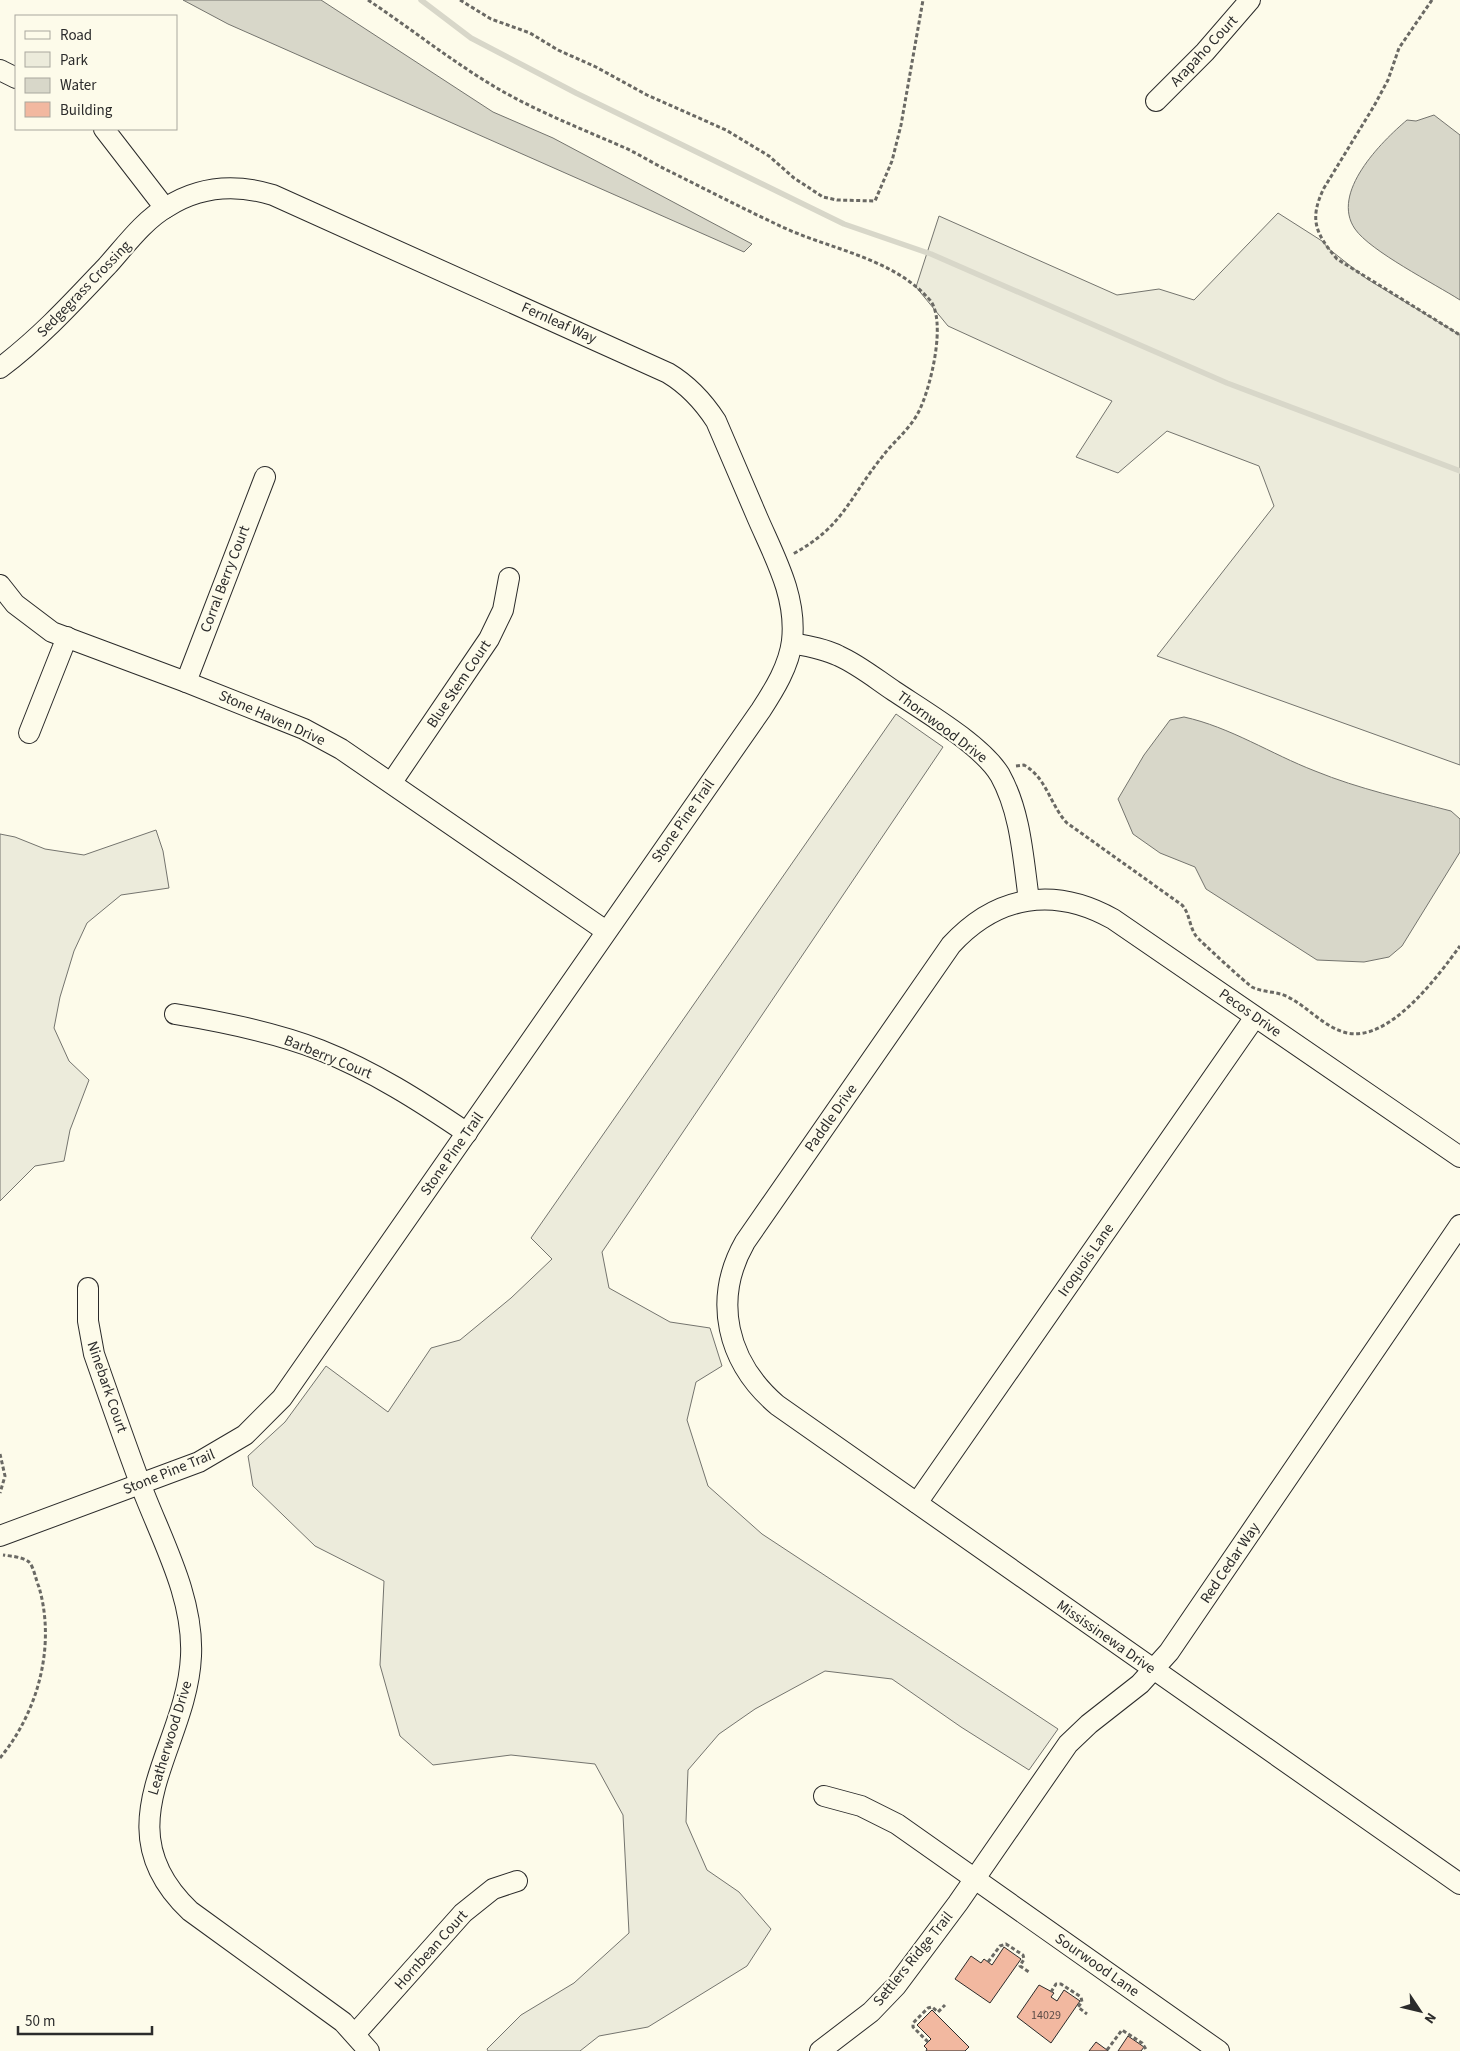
<svg xmlns="http://www.w3.org/2000/svg" width="1460" height="2051" viewBox="0 0 1460 2051" font-family="'Source Sans 3',sans-serif">
  <style>
    .green { fill: #ecebdb; stroke: #74746e }
    .water { fill: #d8d7c9; stroke: #74746e }
    .lines { fill: none; stroke-linecap: round; stroke-linejoin: round }
    .stream { stroke: #d8d7c9; stroke-width: 5.5 }
    .building { fill: #f2b8a0; stroke: #2b2b2b }
    .minor-casing { stroke: #2b2b2b; stroke-width: 22 }
    .path { stroke: #6a6964; stroke-width: 3; stroke-dasharray: 4 2.5; stroke-linecap: butt }
    .minor { stroke: #fdfbea; stroke-width: 20 }
    .labels { text-anchor: middle; dominant-baseline: central; stroke-width: 4; stroke-linejoin: round; paint-order: stroke }
    .number-label { font-size: 12px; fill: #5d4e48 }
    .street-label { font-size: 15px; fill: #2b2b2b; stroke: #fdfbea }
  </style>
  <rect width="100%" height="100%" fill="#fdfbea"/>
  <!-- green -->
  <g class="green">
    <polygon points="1278,213 1322,241 1329,249 1367,279 1460,335 1460,765 1157,656 1274,506 1259,466 1167,431 1118,473 1076,457 1112,401 948,326 916,287 939,216 1117,295 1159,289 1194,300"/>
    <polygon points="896,714 943,747 602,1252 609,1288 670,1322 710,1328 722,1366 696,1382 687,1420 708,1486 762,1534 1058,1729 1029,1770 961,1727 892,1679 825,1671 755,1709 719,1734 688,1770 686,1822 707,1870 739,1892 771,1929 747,1966 648,2027 599,2036 580,2051 488,2051 487,2049 521,2015 574,1983 629,1933 623,1815 595,1764 511,1755 433,1765 400,1736 380,1665 384,1581 315,1546 253,1486 248,1456 285,1422 326,1366 388,1412 431,1348 460,1340 511,1298 552,1259 531,1238"/>
    <polygon points="156,830 163,851 169,888 121,895 87,923 74,951 60,997 54,1028 69,1061 89,1080 70,1130 64,1161 35,1166 0,1201 0,834 15,837 45,849 84,855"/>
  </g>
  <!-- water -->
  <g class="water">
    <polygon points="183,0 321,0 493,112 553,138 752,244 744,252 228,24"/>
    <path d="M 1434,115 L 1460,135 L 1460,300 C 1435,284 1370,251 1355,229 C 1330,193 1381,142 1407,120 L 1416,121 Z"/>
    <path d="M 1184,717 C 1230,727 1271,754 1315,771 C 1359,789 1405,799 1451,811 L 1460,819 L 1460,852 L 1402,946 L 1389,957 L 1364,962 L 1317,960 L 1206,889 L 1195,867 L 1160,853 L 1133,834 L 1118,799 L 1144,755 L 1170,720 Z"/>
  </g>
  <g class="lines">
    <!-- stream -->
    <polyline class="stream" points="421,0 471,38 576,93 844,224 931,254 1227,383 1460,471"/>
  </g>
  <!-- building -->
  <g class="building">
    <polygon points="1004,1947 1021,1959 990,2003 955,1979 971,1956 981,1963 984,1959 992,1965"/>
    <polygon points="1039,1985 1054,1993 1051,1997 1057,2001 1064,1990 1080,2001 1051,2043 1017,2017"/>
    <polygon points="932,2010 969,2047 965,2051 926,2051 927,2049 924,2046 931,2039 917,2025"/>
    <polygon points="1128,2036 1144,2047 1141,2051 1118,2051"/>
    <polygon points="1096,2042 1107,2050 1108,2051 1089,2051"/>
  </g>
  <g class="lines">
    <defs>
      <g id="minor">
        <polyline points="0,70 16,78"/>
        <polyline points="1156,101 1205,52 1250,0"/>
        <polyline points="104,129 165,208"/>
        <path d="M 0,368 C 40,338 73,302 107,266 C 125,246 144,220 167,207 C 200,186 237,184 273,195 L 668,373 C 688,385 703,401 716,421 C 730,453 744,486 758,519 C 775,558 797,597 792,641 C 789,666 774,690 761,710 L 282,1398 L 245,1435 L 199,1462 L 0,1536"/>
        <polyline points="0,585 15,604 52,632 186,682 304,729 341,749 606,931"/>
        <path d="M 792,643 C 808,646 825,649 839,656 C 859,665 876,679 894,691 C 924,711 982,745 1000,775 C 1021,813 1023,858 1029,900"/>
        <polyline points="186,682 265,477"/>
        <polyline points="29,733 67,637"/>
        <polyline points="392,782 489,639 503,610 509,578"/>
        <path d="M 175,1014 C 224,1022 274,1032 320,1050 C 373,1071 420,1101 467,1133"/>
        <path d="M 1460,1157 L 1113,919 C 1054,886 997,895 951,945 L 745,1242 C 712,1300 727,1362 777,1405 L 1460,1884"/>
        <path d="M 88,1288 L 88,1321 L 94,1354 C 109,1397 124,1440 140,1483 C 160,1537 194,1596 191,1656 C 187,1749 100,1826 190,1911 L 343,2022 L 369,2051"/>
        <polyline points="917,1503 1255,1017"/>
        <polyline points="824,1796 861,1806 897,1824 1219,2051"/>
        <polyline points="355,2034 463,1913 493,1889 517,1881"/>
        <polyline points="820,2051 871,2012 896,1986 958,1903 1068,1744 1089,1724 1140,1684 1169,1652 1460,1225"/>
      </g>
    </defs>
    <!-- minor casing -->
    <use href="#minor" class="minor-casing"/>
    <!-- path -->
    <g class="path">
      <path d="M 368,0 C 413,30 455,64 502,91 C 541,113 582,129 623,147 C 639,154 654,164 669,171 C 705,189 740,207 776,224 C 826,249 890,256 929,299 C 948,319 930,391 918,413 C 909,430 893,442 882,457 C 849,498 844,526 793,554"/>
      <polyline points="460,0 491,19 530,33 558,50 596,67 647,95 726,130 769,156 794,178 823,197 837,200 875,201 892,161 901,125 923,0"/>
      <path d="M 1432,0 L 1399,48 L 1388,80 L 1374,106 L 1324,188 C 1309,219 1315,233 1337,259 L 1460,335"/>
      <path d="M 1016,766 L 1024,765 C 1047,778 1050,805 1067,823 L 1182,905 C 1190,914 1189,926 1196,936 C 1200,941 1247,984 1252,987 C 1264,993 1277,991 1288,997 C 1308,1007 1325,1028 1347,1033 C 1390,1042 1438,976 1460,946"/>
      <polyline points="0,1454 5,1476 0,1493"/>
      <path d="M 0,1758 C 38,1712 56,1646 39,1587 C 36,1581 34,1567 29,1562 C 23,1557 10,1556 3,1555"/>
      <polyline points="988,1962 1000,1946 1006,1944 1023,1955 1024,1959 1020,1966 1029,1972"/>
      <polyline points="1051,1992 1056,1984 1061,1984 1081,1997 1082,2002 1078,2007 1087,2014"/>
      <polyline points="928,2042 913,2027 913,2023 928,2008 932,2007 938,2012 945,2005"/>
      <polyline points="1107,2050 1122,2030 1142,2043 1147,2051"/>
    </g>
    <!-- minor -->
    <use href="#minor" class="minor"/>
  </g>
  <g class="labels">
    <!-- number labels -->
    <g class="number-label">
      <text x="1046" y="2015">14029</text>
    </g>
    <!-- street labels -->
    <g class="street-label">
      <text transform="translate(1204 51) rotate(-47)">Arapaho Court</text>
      <text transform="translate(84 289) rotate(-46)">Sedgegrass Crossing</text>
      <text transform="translate(559 323) rotate(24)">Fernleaf Way</text>
      <text transform="translate(225 579) rotate(-69)">Corral Berry Court</text>
      <text transform="translate(459 684) rotate(-56)">Blue Stem Court</text>
      <text transform="translate(272 718) rotate(24)">Stone Haven Drive</text>
      <text transform="translate(942 727) rotate(37)">Thornwood Drive</text>
      <text transform="translate(683 821) rotate(-55)">Stone Pine Trail</text>
      <text transform="translate(1250 1013) rotate(35)">Pecos Drive</text>
      <text transform="translate(328 1057) rotate(22)">Barberry Court</text>
      <text transform="translate(831 1118) rotate(-55)">Paddle Drive</text>
      <text transform="translate(452 1154) rotate(-55)">Stone Pine Trail</text>
      <text transform="translate(1086 1260) rotate(-55)">Iroquois Lane</text>
      <text transform="translate(107 1387) rotate(71)">Ninebark Court</text>
      <text transform="translate(169 1472) rotate(-22)">Stone Pine Trail</text>
      <text transform="translate(1230 1563) rotate(-56)">Red Cedar Way</text>
      <text transform="translate(1106 1637) rotate(35)">Mississinewa Drive</text>
      <text transform="translate(170 1738) rotate(-73)">Leatherwood Drive</text>
      <text transform="translate(431 1950) rotate(-48)">Hornbean Court</text>
      <text transform="translate(913 1959) rotate(-51)">Settlers Ridge Trail</text>
      <text transform="translate(1097 1965) rotate(35)">Sourwood Lane</text>
    </g>
  </g>
  <!-- legend -->
  <rect x="15" y="15" width="162" height="115" fill="#fdfbea" stroke="#a9a89e"/>
  <rect x="25" y="31" width="25" height="8" fill="#fdfbea" stroke="#a9a89e"/>
  <text x="60" y="40" font-size="15" fill="#2b2b2b">Road</text>
  <rect x="25" y="52" width="25" height="15" fill="#ecebdb" stroke="#a9a89e"/>
  <text x="60" y="65" font-size="15" fill="#2b2b2b">Park</text>
  <rect x="25" y="78" width="25" height="15" fill="#d8d7c9" stroke="#a9a89e"/>
  <text x="60" y="90" font-size="15" fill="#2b2b2b">Water</text>
  <rect x="25" y="102" width="25" height="15" fill="#f2b8a0" stroke="#a9a89e"/>
  <text x="60" y="115" font-size="15" fill="#2b2b2b">Building</text>
  <!-- north arrow -->
  <g transform="translate(1420 2011) rotate(125)" stroke="#fdfbea" stroke-width="4" paint-order="stroke">
  <path d="M0-4L9 19L0 12L-9 19Z" fill="#2b2b2b"/>
  <text y="-8" font-size="14" font-weight="bold" text-anchor="middle" fill="#2b2b2b">N</text>
  </g>
  <!-- scale -->
  <path d="M18 2026v8h134v-8" fill="none" stroke="#2b2b2b" stroke-width="2.5"/>
  <text x="25" y="2026" font-size="15" fill="#2b2b2b" stroke="#fdfbea" stroke-width="4" paint-order="stroke">50 m</text>
</svg>
